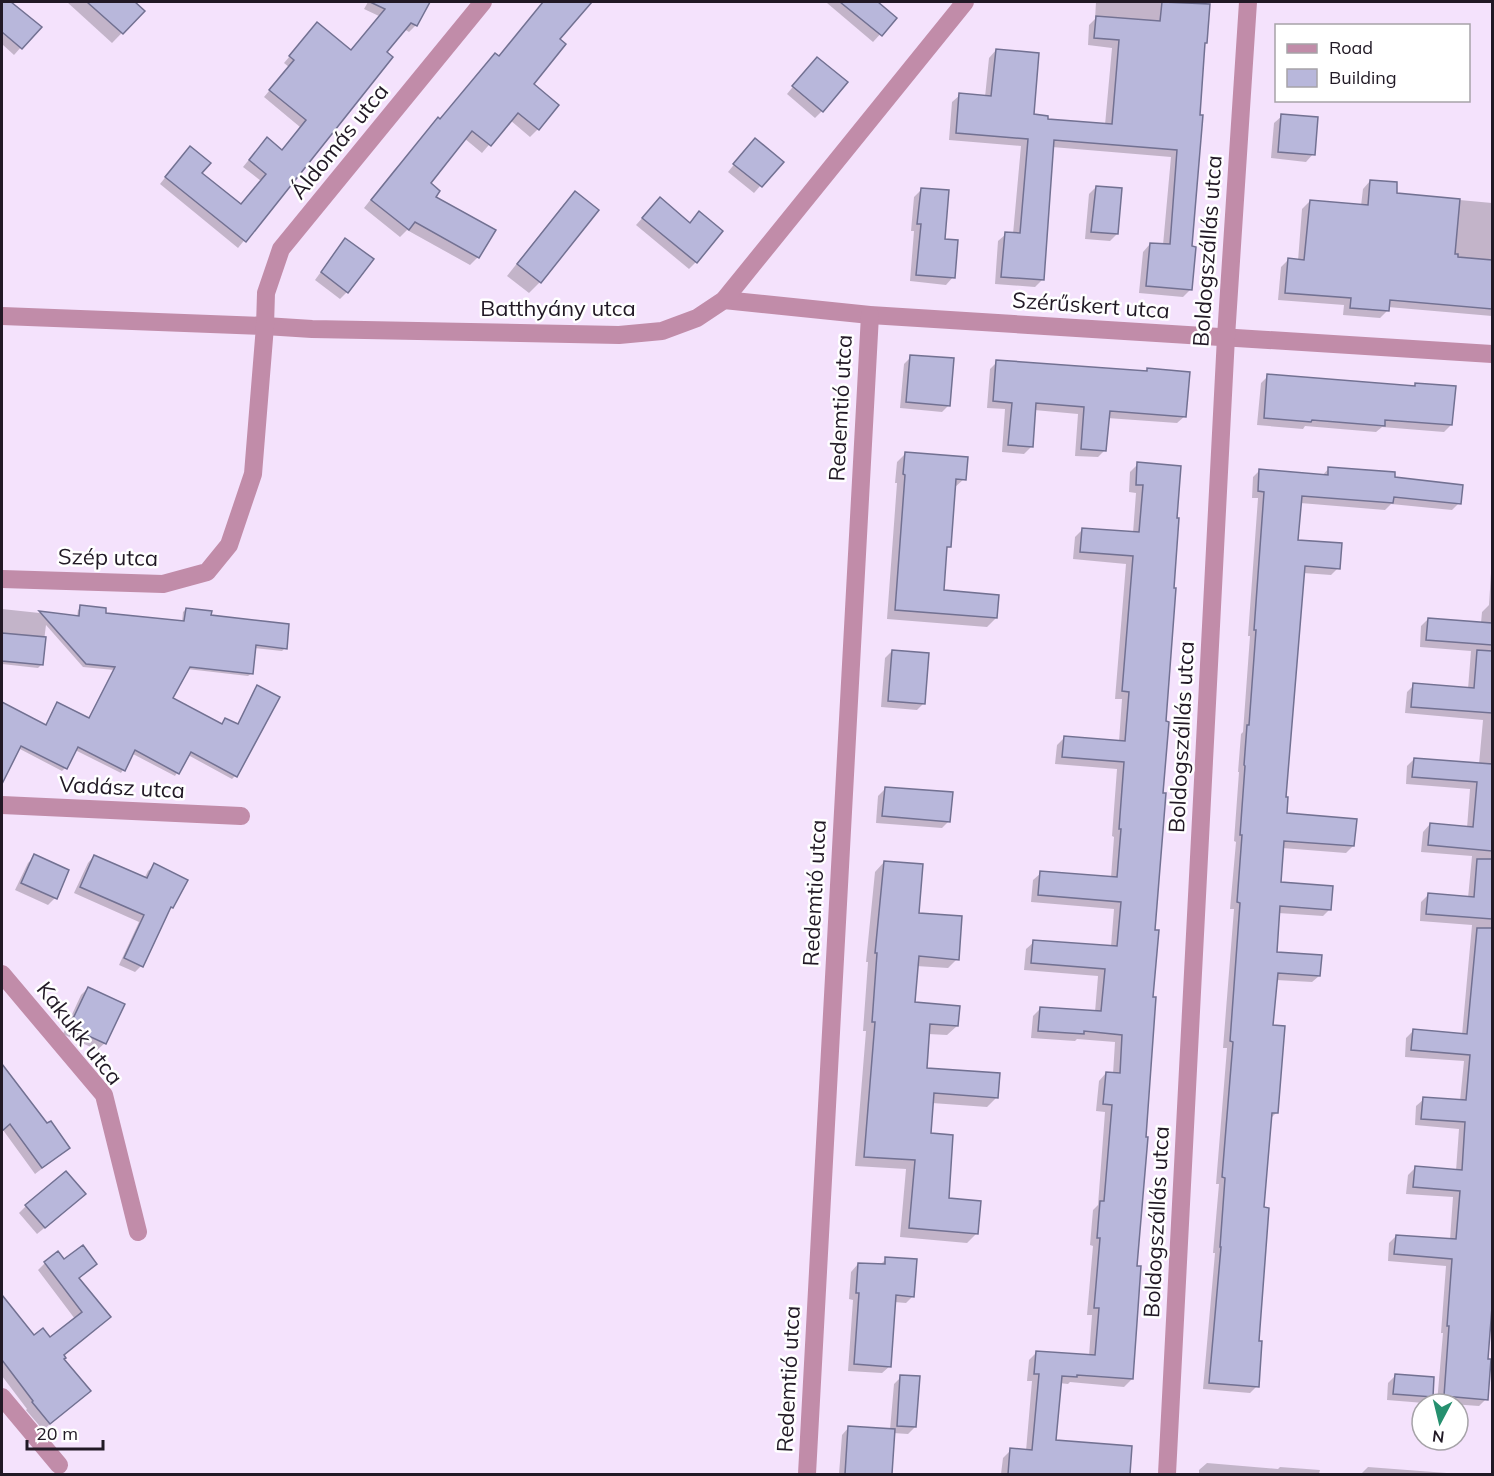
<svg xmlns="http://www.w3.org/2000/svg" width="1494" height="1476" viewBox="0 0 1494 1476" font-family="Mulish,sans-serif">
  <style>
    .shadow { fill: #0003 }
    .building { fill: #b8b7db; stroke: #727192; stroke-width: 1.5 }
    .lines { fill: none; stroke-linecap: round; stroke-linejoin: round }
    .minor { stroke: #c18ca9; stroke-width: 18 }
    .labels { text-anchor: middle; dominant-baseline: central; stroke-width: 5; stroke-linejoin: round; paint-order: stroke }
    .street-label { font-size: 22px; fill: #211925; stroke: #fff }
  </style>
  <rect width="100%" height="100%" fill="#f4e2fc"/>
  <!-- shadow -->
  <g class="shadow">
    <polygon points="2,2 9,2 39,27 14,55 2,44"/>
    <polygon points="67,2 133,2 143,11 112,43"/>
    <polygon points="368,2 429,2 416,25 409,32 404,29 385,52 391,58 238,248 160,184 183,155 200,174 240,206 261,181 243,167 260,146 281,151 300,127 264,97 289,67 284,63 311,31 351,52 379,16 364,9"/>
    <polygon points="544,2 590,2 558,39 532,85 538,129 530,137 510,120 482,153 464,138 429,183 433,197 478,257 470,265 407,230 400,237 364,208 394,170 498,57"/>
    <polygon points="828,2 875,2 895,18 873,42 827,3"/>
    <polygon points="1096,2 1207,2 1190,248 1191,289 1183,297 1139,293 1143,252 1150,244 1163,245 1171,157 1052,147 1042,280 1035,287 995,284 998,241 1006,234 1013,234 1021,146 949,140 952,102 960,95 985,97 989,58 996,50 1033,116 1047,120 1105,125 1112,48 1088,45 1089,25 1095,19"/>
    <polygon points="810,66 822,111 815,118 787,94"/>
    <polygon points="1282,116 1313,154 1306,162 1271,158 1274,123"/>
    <polygon points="748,147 781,162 754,193 728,172"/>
    <polygon points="1370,181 1395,194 1492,203 1492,316 1388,307 1387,311 1380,318 1343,315 1344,305 1278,300 1281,267 1288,260 1298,261 1302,209 1310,201 1361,206 1363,189"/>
    <polygon points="1096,187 1117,234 1110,241 1085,239 1089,194"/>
    <polygon points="921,190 943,240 953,277 946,285 910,281 914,231 911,231 914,197"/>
    <polygon points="575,193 540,282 529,293 507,276 564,204"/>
    <polygon points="653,206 696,262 689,269 636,225"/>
    <polygon points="339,247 347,292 340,299 315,280"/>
    <polygon points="911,357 949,405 942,412 900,408 904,364"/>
    <polygon points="997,362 1145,373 1148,370 1185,416 1177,423 1107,418 1105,450 1098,457 1075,456 1078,414 1034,410 1031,447 1024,454 1002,452 1005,409 987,408 990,369"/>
    <polygon points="1268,376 1413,387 1416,384 1451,425 1444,432 1382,427 1376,432 1305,426 1303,429 1257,425 1261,383"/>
    <polygon points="906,453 964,479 954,488 949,546 945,550 942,592 996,618 987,627 887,619 897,483 895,483 897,462"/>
    <polygon points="1138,464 1180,467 1153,931 1136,1268 1132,1379 1124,1387 1070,1382 1068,1384 1059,1383 1055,1442 1130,1448 1128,1474 1001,1474 1003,1458 1011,1450 1026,1451 1032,1381 1027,1381 1029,1360 1037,1352 1089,1356 1092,1315 1087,1315 1093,1246 1090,1245 1093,1210 1098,1205 1105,1112 1096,1111 1099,1081 1106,1073 1113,1074 1115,1042 1077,1039 1075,1041 1031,1038 1033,1016 1041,1008 1095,1012 1098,976 1024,970 1026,949 1034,942 1111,947 1114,909 1031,902 1033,880 1041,873 1111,878 1114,837 1112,836 1117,769 1055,764 1057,745 1064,738 1119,742 1122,699 1115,699 1126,564 1073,559 1075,537 1083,529 1133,533 1136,493 1129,492 1130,472"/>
    <polygon points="1329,468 1393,479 1459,503 1452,510 1391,504 1385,510 1300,503 1296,541 1338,568 1331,575 1303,573 1284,799 1286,814 1353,846 1346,853 1282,848 1279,884 1330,909 1323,916 1278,913 1275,953 1319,976 1312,982 1276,980 1272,1026 1277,1112 1270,1119 1262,1208 1257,1342 1257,1386 1250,1393 1203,1389 1215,1253 1213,1253 1219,1184 1216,1184 1227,1048 1223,1048 1234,909 1230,909 1236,842 1234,841 1239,772 1238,772 1241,734 1243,732 1250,636 1248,636 1258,498 1252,498 1253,477 1260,470 1322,476"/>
    <polygon points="1492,557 1492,1291 1487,1361 1486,1399 1479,1406 1437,1403 1443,1333 1441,1333 1446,1266 1388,1261 1389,1243 1396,1236 1450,1240 1453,1197 1406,1194 1408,1175 1415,1168 1456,1171 1459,1129 1415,1125 1416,1106 1424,1099 1460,1101 1464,1061 1405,1057 1406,1038 1413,1031 1462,1035 1472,925 1420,921 1421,902 1428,895 1468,898 1472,856 1421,852 1423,832 1430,824 1467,828 1470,789 1406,784 1407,766 1414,759 1479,764 1483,720 1405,713 1407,692 1414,685 1468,689 1471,651 1420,647 1421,626 1428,619 1481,623 1482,612 1489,605"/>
    <polygon points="81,607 104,614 182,623 183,612 186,609 209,617 285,648 282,651 254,648 252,673 248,676 187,669 171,698 221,726 226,719 237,725 255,690 258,687 235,776 232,779 188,755 175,776 133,754 121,773 75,750 65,768 62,771 18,748 6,769 2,767 2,704 45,726 54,707 58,704 88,719 114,670 83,667 46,625 41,665 38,668 2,664 2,609 77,617 78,610"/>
    <polygon points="892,651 924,703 917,710 881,707 885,658"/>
    <polygon points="885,789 949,821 942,828 876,823 878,796"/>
    <polygon points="35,856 55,898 48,905 15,890 28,863"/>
    <polygon points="94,856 144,879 148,871 155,865 172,907 166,912 141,966 135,972 119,965 139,922 74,893 88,863"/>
    <polygon points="884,862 918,914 957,959 948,968 916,966 913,1004 957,1026 947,1035 928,1034 926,1069 996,1098 987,1107 932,1103 929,1134 947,1200 977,1233 967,1243 900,1237 906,1169 855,1166 866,1031 863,1031 868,962 866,962 875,872"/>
    <polygon points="88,988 123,1005 105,1043 97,1050 63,1034 81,995"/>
    <polygon points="2,1067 47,1125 68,1148 61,1154 35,1174 3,1130 2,1131"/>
    <polygon points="77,1201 37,1234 19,1213 26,1206"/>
    <polygon points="886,1259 913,1296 906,1303 894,1302 890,1366 882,1373 848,1371 853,1300 849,1299 851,1272 858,1264 879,1266"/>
    <polygon points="64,1261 95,1264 78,1279 109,1317 62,1356 63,1359 82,1397 43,1430 26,1410 27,1409 2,1376 2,1308 7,1304 34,1337 50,1339 75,1319 38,1270 45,1263"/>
    <polygon points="1395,1376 1431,1396 1424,1403 1387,1400 1388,1383"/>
    <polygon points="901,1377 915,1427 908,1434 893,1433 890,1474 839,1474 842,1435 849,1427 890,1430 894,1384"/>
    <polygon points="1207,1463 1278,1469 1280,1467 1320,1470 1319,1474 1199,1474 1199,1470"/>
    <polygon points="1368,1467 1460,1474 1361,1474"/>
  </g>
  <!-- building -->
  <g class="building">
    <polygon points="2,2 11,2 42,27 22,49 2,32"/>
    <polygon points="87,2 135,2 145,11 123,34"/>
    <polygon points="370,2 430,2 417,26 411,23 387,52 393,57 246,242 165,177 190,146 211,163 202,173 241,204 266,174 249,160 267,137 282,150 306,120 269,90 294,60 289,56 317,22 351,50 385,9"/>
    <polygon points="543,2 592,2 560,39 566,44 534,84 559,105 539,130 518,113 491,146 472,131 431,183 440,191 436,197 496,230 479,258 415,222 409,230 371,200 438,117 440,119 495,53 499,56"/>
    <polygon points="840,2 878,2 897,18 882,36"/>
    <polygon points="1162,2 1210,4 1207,43 1205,43 1200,115 1203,115 1192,246 1196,247 1192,290 1146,286 1150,243 1170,244 1177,150 1054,140 1044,280 1001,277 1005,232 1020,233 1028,139 956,133 959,93 991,96 996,49 1039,53 1034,114 1048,116 1048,119 1112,124 1119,40 1094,38 1096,16 1160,21"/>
    <polygon points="817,57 848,82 823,112 792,86"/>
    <polygon points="1281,114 1318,117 1315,155 1278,152"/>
    <polygon points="755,138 784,162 762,187 733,164"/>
    <polygon points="1370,180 1397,182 1397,193 1460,199 1455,254 1458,254 1458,257 1492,260 1492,309 1390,300 1389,311 1350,308 1351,298 1285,293 1288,258 1304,260 1310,200 1368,205"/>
    <polygon points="1096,186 1122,188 1118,234 1091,232"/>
    <polygon points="921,188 949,190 945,239 958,240 955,278 916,275 921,224 917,224"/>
    <polygon points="575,191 599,210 541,283 517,264"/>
    <polygon points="660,197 690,223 699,211 723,231 697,263 642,218"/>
    <polygon points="345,238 374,259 348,293 321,272"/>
    <polygon points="910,355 954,358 950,406 906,402"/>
    <polygon points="996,360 1147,371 1147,368 1190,372 1186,417 1110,411 1106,451 1081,449 1084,407 1036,403 1033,447 1008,445 1012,403 993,401"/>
    <polygon points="1267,374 1415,386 1415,383 1456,386 1452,425 1385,420 1385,426 1312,420 1311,422 1264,418"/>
    <polygon points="905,452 968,457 966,480 956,479 951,547 947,547 944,590 999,595 997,618 895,610 905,475 903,474"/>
    <polygon points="1137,462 1181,466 1177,518 1179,518 1174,588 1176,588 1166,721 1169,722 1163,793 1166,793 1155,930 1159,930 1153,997 1156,997 1146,1137 1148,1137 1137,1266 1141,1266 1133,1379 1077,1375 1077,1377 1062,1376 1056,1440 1132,1446 1130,1474 1008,1474 1010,1448 1032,1450 1039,1374 1034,1374 1036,1351 1095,1355 1099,1308 1094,1308 1100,1238 1097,1238 1100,1201 1104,1201 1112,1105 1103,1104 1106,1072 1120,1073 1122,1035 1084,1031 1084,1034 1038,1031 1040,1007 1101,1011 1105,969 1031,963 1033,940 1117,946 1121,902 1038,895 1040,871 1117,877 1121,829 1119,829 1124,762 1062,757 1064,736 1125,741 1129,692 1122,691 1133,556 1080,552 1082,528 1139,532 1143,485 1136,485"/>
    <polygon points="1328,467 1395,472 1395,477 1463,485 1461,504 1394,497 1393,503 1302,496 1298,540 1342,543 1340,569 1305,566 1286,797 1288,797 1287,813 1357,819 1354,846 1284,841 1281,882 1333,886 1331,910 1280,906 1277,952 1322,955 1320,976 1278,973 1273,1025 1285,1026 1278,1113 1272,1113 1264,1207 1269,1208 1259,1341 1262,1341 1259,1387 1209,1383 1221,1247 1220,1247 1225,1178 1222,1177 1233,1042 1230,1041 1240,903 1237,902 1242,835 1240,835 1245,766 1244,765 1247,725 1249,725 1256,630 1254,630 1264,492 1258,491 1259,469 1328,475"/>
    <polygon points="80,605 106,608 106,613 184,621 186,608 212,611 211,615 289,624 287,649 256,645 253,674 190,667 173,698 222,724 225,718 238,724 257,685 280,697 237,777 191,752 179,774 135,750 125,771 78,747 67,769 21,746 2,784 2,702 46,725 57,702 89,718 115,667 86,664 39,611 79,616"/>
    <polygon points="1428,618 1492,623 1492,645 1426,640"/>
    <polygon points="2,633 46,637 43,665 2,661"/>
    <polygon points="892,650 929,653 925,704 888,701"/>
    <polygon points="1477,650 1492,651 1492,713 1411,707 1413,683 1474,688"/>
    <polygon points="1414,758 1492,764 1492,851 1428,845 1430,823 1473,827 1477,782 1412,777"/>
    <polygon points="885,787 953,792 950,822 882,816"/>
    <polygon points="34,854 69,870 57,899 21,883"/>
    <polygon points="94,855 147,878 154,863 188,880 173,908 171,907 143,967 124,958 144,915 80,887"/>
    <polygon points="1477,859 1492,859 1492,919 1426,914 1428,893 1474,897"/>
    <polygon points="884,861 923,864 919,913 962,916 959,960 919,956 915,1002 960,1006 958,1026 930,1024 927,1068 1000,1073 998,1098 934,1093 931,1133 953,1135 949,1198 981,1201 978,1234 909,1228 915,1160 864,1157 875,1022 872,1022 877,953 875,953"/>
    <polygon points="1477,928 1492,928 1492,1307 1488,1359 1491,1359 1488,1400 1444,1396 1449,1326 1447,1326 1452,1259 1394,1254 1396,1235 1456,1239 1460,1191 1413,1187 1415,1166 1462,1170 1465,1122 1421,1119 1423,1097 1466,1100 1470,1055 1411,1050 1413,1029 1467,1034"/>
    <polygon points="88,987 125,1004 106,1044 69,1027"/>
    <polygon points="2,1064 47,1123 51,1121 70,1148 42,1168 10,1124 2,1131"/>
    <polygon points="66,1171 86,1194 45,1228 25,1205"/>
    <polygon points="83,1245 97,1264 79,1278 111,1317 64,1355 66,1358 64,1359 91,1391 50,1424 32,1402 33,1401 2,1360 2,1295 34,1335 43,1328 50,1337 82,1312 44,1262 58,1251 64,1259"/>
    <polygon points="885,1257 917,1259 914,1297 896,1295 891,1367 854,1364 859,1293 856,1293 858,1263 885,1264"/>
    <polygon points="1395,1374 1434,1377 1433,1397 1393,1394"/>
    <polygon points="900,1375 920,1376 916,1427 897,1426"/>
    <polygon points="848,1426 895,1429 892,1474 845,1474"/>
  </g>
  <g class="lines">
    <!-- minor -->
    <g class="minor">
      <polyline points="724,300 870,315 1492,354"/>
      <polyline points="2,316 265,326 312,329 619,335 662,331 697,318 724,300 965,2"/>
      <polyline points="2,579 163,584 207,572 229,545 253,474 265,326 266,293 281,249 483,2"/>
      <polyline points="2,805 241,816"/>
      <polyline points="2,974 104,1095 138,1232"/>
      <polyline points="2,1397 59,1465"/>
      <polyline points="807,1474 870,315"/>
      <polyline points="1167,1474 1226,337 1248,2"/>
    </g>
  </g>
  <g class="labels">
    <!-- street labels -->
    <g class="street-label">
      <text transform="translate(339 141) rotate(-51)">Áldomás utca</text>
      <text transform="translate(1207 251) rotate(-86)">Boldogszállás utca</text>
      <text transform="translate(1091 305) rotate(4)">Szérűskert utca</text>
      <text x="558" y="308">Batthyány utca</text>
      <text transform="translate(840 408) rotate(-87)">Redemtió utca</text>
      <text transform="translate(108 557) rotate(1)">Szép utca</text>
      <text transform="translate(1181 737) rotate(-87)">Boldogszállás utca</text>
      <text transform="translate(122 787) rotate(3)">Vadász utca</text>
      <text transform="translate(814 893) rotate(-87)">Redemtió utca</text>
      <text transform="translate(80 1033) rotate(52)">Kakukk utca</text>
      <text transform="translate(1156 1222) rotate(-87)">Boldogszállás utca</text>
      <text transform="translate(788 1379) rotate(-87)">Redemtió utca</text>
    </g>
  </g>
  <!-- border -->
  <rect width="1494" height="1476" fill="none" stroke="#211925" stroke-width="6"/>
  <!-- legend -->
  <rect x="1275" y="24" width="195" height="78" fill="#ffffff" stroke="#a6a3a8" stroke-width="1.5"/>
  <rect x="1287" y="44" width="30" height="9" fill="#c18ca9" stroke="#a6a3a8" stroke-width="1.5"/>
  <text x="1329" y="54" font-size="18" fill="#211925">Road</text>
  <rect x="1287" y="69" width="30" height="18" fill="#b8b7db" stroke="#a6a3a8" stroke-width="1.5"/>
  <text x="1329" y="84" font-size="18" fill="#211925">Building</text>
  <!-- north arrow -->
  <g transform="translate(1440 1422) rotate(187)"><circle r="28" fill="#ffffff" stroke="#a6a3a8" stroke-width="1.5"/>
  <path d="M0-4.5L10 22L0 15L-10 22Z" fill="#26906f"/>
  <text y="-9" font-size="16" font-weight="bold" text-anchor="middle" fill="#211925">N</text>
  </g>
  <!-- scale -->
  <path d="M27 1440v9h76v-9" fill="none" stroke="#211925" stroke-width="3"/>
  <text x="36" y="1440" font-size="18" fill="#211925" stroke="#ffffff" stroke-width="4.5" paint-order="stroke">20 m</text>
</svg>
